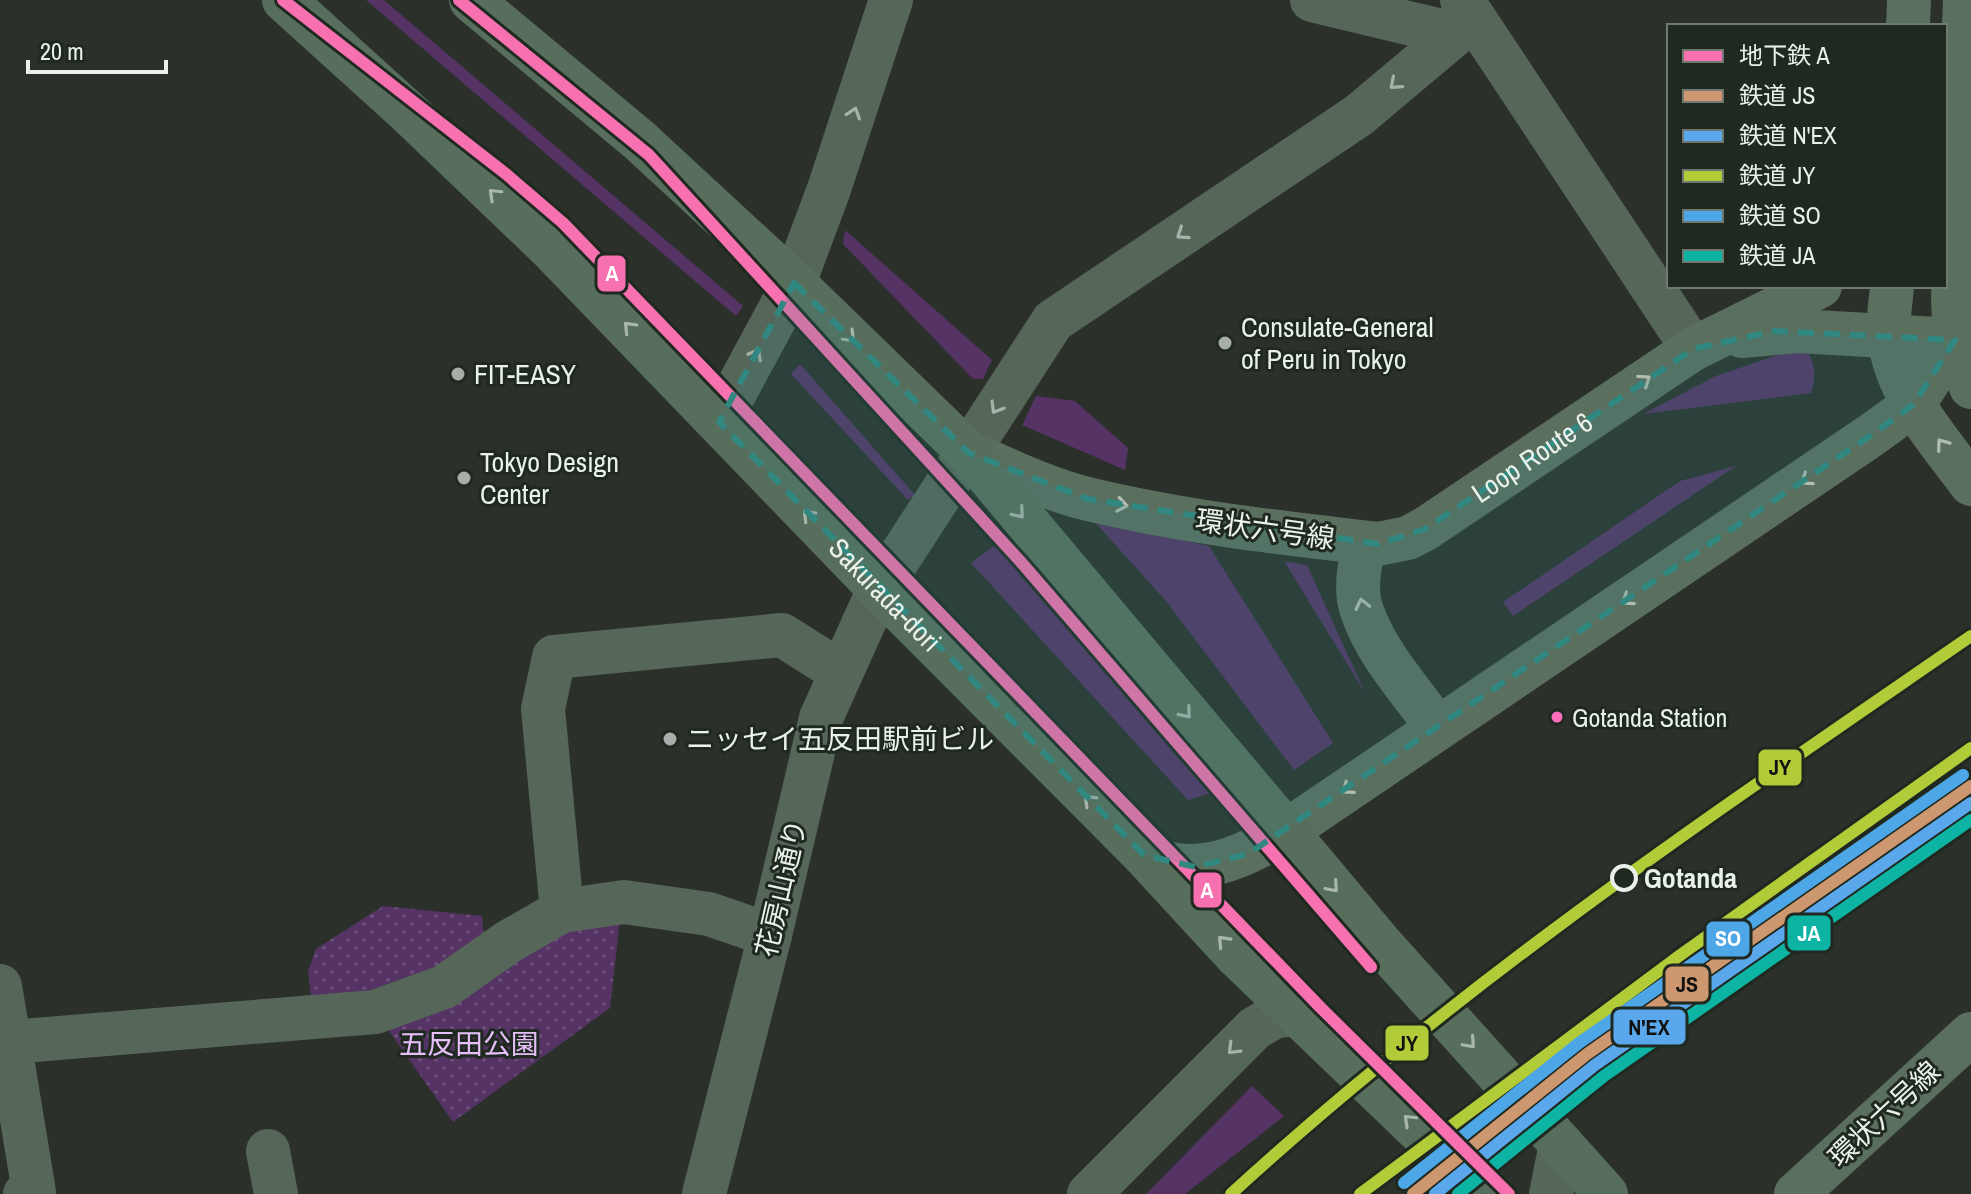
<svg xmlns="http://www.w3.org/2000/svg" width="1971" height="1194" viewBox="0 0 1971 1194" font-family="'Archivo Narrow','Noto Sans JP',sans-serif">
  <style>
    .green { fill: #553364 }
    .park { fill: url(#park-dots) }
    .lines { fill: none; stroke-linecap: round; stroke-linejoin: round }
    .minor { stroke: #566659; stroke-width: 44 }
    .tertiary { stroke: #566659; stroke-width: 44 }
    .primary { stroke: #5b6f5f; stroke-width: 44 }
    .trunk { stroke: #586e5d; stroke-width: 44 }
    .rail-1-casing { stroke: #1f2920; stroke-width: 18 }
    .rail-2-casing { stroke: #1f2920; stroke-width: 18 }
    .rail-3-casing { stroke: #1f2920; stroke-width: 18 }
    .rail-4-casing { stroke: #1f2920; stroke-width: 18 }
    .rail-5-casing { stroke: #1f2920; stroke-width: 18 }
    .rail-1 { stroke: #cd976f; stroke-width: 12 }
    .rail-2 { stroke: #5aa8eb; stroke-width: 12 }
    .rail-3 { stroke: #b1cb39; stroke-width: 12 }
    .rail-4 { stroke: #4da6e6; stroke-width: 12 }
    .rail-5 { stroke: #0db4a3; stroke-width: 12 }
    .metro-1-casing { stroke: #1f2920; stroke-width: 18 }
    .metro-1 { stroke: #f770af; stroke-width: 12 }
    .oneway { stroke: #a7b2a9 }
    .oneway2 { stroke: #a8b6ab }
    .oneway3 { stroke: #b1bdb3 }
    .marked { fill: #308881; fill-opacity: 0.2; stroke: #308881; stroke-width: 6; stroke-dasharray: 16 10; stroke-linejoin: round }
    .poi-dot { fill: #a7ada8; stroke: #1f2920; stroke-width: 3 }
    .bus-dot { fill: #fb6dba; stroke: #1f2920; stroke-width: 3 }
    .stop-dot { fill: #1f2920; stroke: #eaf1eb; stroke-width: 4 }
    .labels { text-anchor: middle; dominant-baseline: central; stroke-width: 6; stroke-linejoin: round; paint-order: stroke }
    .bus-label { font-size: 26px; fill: #eaf1eb; stroke: #1f2920; text-anchor: start }
    .poi-label { font-size: 28px; fill: #eaf1eb; stroke: #1f2920; text-anchor: start }
    .street-label { font-size: 28px; fill: #eaf1eb; stroke: #1f2920 }
    .stop-label { font-size: 28px; font-weight: bold; fill: #eaf1eb; stroke: #1f2920; text-anchor: start }
    .park-label { font-size: 28px; fill: #e6bffa; stroke: #1f2920 }
    .line-badge { stroke: #1f2920; stroke-width: 3 }
    .badge-label { font-size: 22px; text-anchor: middle; font-weight: bold; fill: #fff }
    .pale-badge-label { font-size: 22px; text-anchor: middle; font-weight: bold; fill: #111 }
  </style>
  <defs>
    <pattern id="park-dots" width="8" height="8" patternUnits="userSpaceOnUse" patternTransform="scale(2)"><rect width="8" height="8" fill="#553364"/><path d="M2 2h.1M6 6h.1" fill="none" stroke="#6e517a" stroke-width="1.8" stroke-linecap="round"/></pattern>
  </defs>
  <rect width="100%" height="100%" fill="#2b302b"/>
  <!-- green -->
  <g class="green">
    <polygon points="366,0 384,0 743,306 736,316"/>
    <polygon points="845,230 992,360 983,379 973,379 843,244"/>
    <path d="M 1804,346 C 1815,363 1817,373 1811,393 L 1643,414 L 1716,376 Z"/>
    <polygon points="800,364 915,495 908,500 791,374"/>
    <polygon points="1036,396 1075,401 1128,448 1125,470 1022,425"/>
    <polygon points="1736,466 1513,616 1503,602 1680,481"/>
    <polygon points="1092,519 1209,546 1333,743 1294,770 1166,601"/>
    <polygon points="1002,540 1211,793 1188,800 971,563"/>
    <polygon points="1284,561 1307,565 1365,693"/>
    <polygon points="1252,1086 1284,1116 1185,1194 1146,1194"/>
  </g>
  <!-- park -->
  <g class="park">
    <polygon points="383,906 482,916 485,949 313,1011 308,971 316,949"/>
    <polygon points="621,909 610,1008 453,1122 380,1018 511,949"/>
  </g>
  <g class="lines">
    <!-- minor -->
    <g class="minor">
      <polyline points="1312,0 1454,34"/>
      <polyline points="719,422 794,283 829,189 891,0"/>
      <polyline points="879,589 1053,321 1359,115 1472,20"/>
      <polyline points="562,911 543,709 554,657 782,635 839,671"/>
      <polyline points="10,1042 375,1012 444,987 508,942 562,911 624,902 709,914 770,935"/>
      <polyline points="268,1151 276,1194"/>
      <polyline points="1551,1194 1561,1144"/>
    </g>
    <!-- tertiary -->
    <g class="tertiary">
      <polyline points="1462,0 1693,349"/>
      <polyline points="0,986 34,1192 25,1194"/>
      <polyline points="704,1194 770,935 821,718 879,589"/>
      <polyline points="1089,1194 1255,1028 1276,1016 1299,1014"/>
    </g>
    <!-- primary -->
    <g class="primary">
      <polyline points="1965,0 1953,299 1955,340 1971,387"/>
      <polyline points="1908,26 1909,0"/>
      <path d="M 1892,286 C 1891,302 1887,320 1889,336 C 1896,395 1938,439 1971,484"/>
      <polyline points="1742,336 1798,331 1955,340"/>
      <path id="s1" d="M 969,453 C 1008,470 1047,489 1088,499 C 1183,522 1282,533 1378,544 L 1408,538 L 1425,529 L 1693,349 L 1820,286"/>
      <path d="M 1364,543 C 1360,565 1354,590 1362,611 C 1376,653 1411,691 1437,727"/>
      <path d="M 1144,855 C 1195,880 1240,859 1285,832 L 1870,436 L 1913,405 L 1955,340"/>
      <polyline points="1796,1194 1971,1034"/>
    </g>
    <!-- trunk -->
    <g class="trunk">
      <path id="s2" d="M 284,0 L 410,114 L 550,248 L 879,589 L 1144,855 L 1238,957 L 1485,1194"/>
      <polyline points="471,0 639,140 794,283 969,453 1380,943 1606,1194"/>
    </g>
    <defs>
      <polyline id="rail-1" points="1413,1194 1587,1054 1971,786"/>
      <polyline id="rail-2" points="1435,1194 1595,1065 1971,803"/>
      <g id="rail-3">
        <path d="M 1231,1194 C 1463,981 1713,814 1971,636"/>
        <polyline points="1360,1194 1679,956 1971,748"/>
      </g>
      <polyline id="rail-4" points="1404,1183 1579,1043 1963,775"/>
      <polyline id="rail-5" points="1458,1194 1604,1076 1971,820"/>
    </defs>
    <!-- rail-1 casing -->
    <use href="#rail-1" class="rail-1-casing"/>
    <!-- rail-2 casing -->
    <use href="#rail-2" class="rail-2-casing"/>
    <!-- rail-3 casing -->
    <use href="#rail-3" class="rail-3-casing"/>
    <!-- rail-4 casing -->
    <use href="#rail-4" class="rail-4-casing"/>
    <!-- rail-5 casing -->
    <use href="#rail-5" class="rail-5-casing"/>
    <!-- rail-1 -->
    <use href="#rail-1" class="rail-1"/>
    <!-- rail-2 -->
    <use href="#rail-2" class="rail-2"/>
    <!-- rail-3 -->
    <use href="#rail-3" class="rail-3"/>
    <!-- rail-4 -->
    <use href="#rail-4" class="rail-4"/>
    <!-- rail-5 -->
    <use href="#rail-5" class="rail-5"/>
    <defs>
      <g id="metro-1">
        <polyline points="283,0 506,174 563,223 1320,1007 1509,1194"/>
        <polyline points="459,0 649,155 1020,561 1371,967"/>
      </g>
    </defs>
    <!-- metro-1 casing -->
    <use href="#metro-1" class="metro-1-casing"/>
    <!-- metro-1 -->
    <use href="#metro-1" class="metro-1"/>
  </g>
  <!-- one-way arrows -->
  <defs><path id="oneway-chevron" d="M-2-3.5L2.5 0L-2 3.5" fill="none" stroke-width="1.6" stroke-linecap="round" stroke-linejoin="round" transform="scale(2)"/></defs>
  <g class="oneway">
    <use href="#oneway-chevron" transform="translate(1395 84) rotate(139)"/>
    <use href="#oneway-chevron" transform="translate(854 113) rotate(-72)"/>
    <use href="#oneway-chevron" transform="translate(1182 234) rotate(146)"/>
    <use href="#oneway-chevron" transform="translate(756 354) rotate(-62)"/>
    <use href="#oneway-chevron" transform="translate(996 408) rotate(121)"/>
    <use href="#oneway-chevron" transform="translate(1233 1049) rotate(135)"/>
  </g>
  <g class="oneway2">
    <use href="#oneway-chevron" transform="translate(494 194) rotate(-136)"/>
    <use href="#oneway-chevron" transform="translate(629 327) rotate(-134)"/>
    <use href="#oneway-chevron" transform="translate(850 337) rotate(44)"/>
    <use href="#oneway-chevron" transform="translate(1019 513) rotate(50)"/>
    <use href="#oneway-chevron" transform="translate(808 515) rotate(-134)"/>
    <use href="#oneway-chevron" transform="translate(1186 713) rotate(50)"/>
    <use href="#oneway-chevron" transform="translate(1089 800) rotate(-135)"/>
    <use href="#oneway-chevron" transform="translate(1333 887) rotate(49)"/>
    <use href="#oneway-chevron" transform="translate(1223 941) rotate(-133)"/>
    <use href="#oneway-chevron" transform="translate(1470 1043) rotate(48)"/>
    <use href="#oneway-chevron" transform="translate(1409 1120) rotate(-136)"/>
  </g>
  <g class="oneway3">
    <use href="#oneway-chevron" transform="translate(1645 380) rotate(-34)"/>
    <use href="#oneway-chevron" transform="translate(1942 444) rotate(-126)"/>
    <use href="#oneway-chevron" transform="translate(1806 480) rotate(146)"/>
    <use href="#oneway-chevron" transform="translate(1122 505) rotate(10)"/>
    <use href="#oneway-chevron" transform="translate(1627 600) rotate(146)"/>
    <use href="#oneway-chevron" transform="translate(1362 604) rotate(-103)"/>
    <use href="#oneway-chevron" transform="translate(1347 789) rotate(145)"/>
  </g>
  <!-- marked area -->
  <path class="marked" d="M 794,283 L 969,453 L 1088,499 L 1378,544 L 1425,529 L 1693,349 L 1774,331 L 1955,340 L 1913,405 L 1870,436 L 1248,854 L 1195,867 L 1144,855 L 719,422 Z"/>
  <!-- markers -->
  <g class="poi-dot">
    <circle cx="1225" cy="343" r="8"/>
    <circle cx="458" cy="374" r="8"/>
    <circle cx="464" cy="478" r="8"/>
    <circle cx="670" cy="739" r="8"/>
  </g>
  <circle class="bus-dot" cx="1557" cy="717" r="7"/>
  <circle class="stop-dot" cx="1624" cy="878" r="12"/>
  <g class="labels">
    <!-- bus labels -->
    <g class="bus-label">
      <text x="1572" y="717">Gotanda Station</text>
    </g>
    <!-- poi labels -->
    <g class="poi-label">
      <text x="1241" y="327">Consulate-General<tspan x="1241" dy="32">of Peru in Tokyo</tspan></text>
      <text x="474" y="374">FIT-EASY</text>
      <text x="480" y="462">Tokyo Design<tspan x="480" dy="32">Center</tspan></text>
      <text x="686" y="739">ニッセイ五反田駅前ビル</text>
    </g>
    <!-- street labels -->
    <g class="street-label">
      <text stroke="none"><textPath href="#s1" startOffset="600">Loop Route 6</textPath></text>
      <text transform="translate(1265 529) rotate(8)">環状六号線</text>
      <text stroke="none"><textPath href="#s2" startOffset="846">Sakurada-dori</textPath></text>
      <text transform="translate(781 888) rotate(-77)">花房山通り</text>
      <text transform="translate(1884 1114) rotate(-43)">環状六号線</text>
    </g>
    <!-- stop labels -->
    <g class="stop-label">
      <text x="1644" y="878">Gotanda</text>
    </g>
    <!-- park labels -->
    <g class="park-label">
      <text x="469" y="1044">五反田公園</text>
    </g>
  </g>
  <g class="line-badge">
    <rect x="596" y="254" width="31" height="39" rx="8" fill="#f770af"/>
    <rect x="1757" y="748" width="46" height="39" rx="8" fill="#b1cb39"/>
    <rect x="1192" y="871" width="31" height="38" rx="8" fill="#f770af"/>
    <rect x="1786" y="914" width="46" height="38" rx="8" fill="#0db4a3"/>
    <rect x="1705" y="920" width="46" height="38" rx="8" fill="#4da6e6"/>
    <rect x="1664" y="965" width="46" height="38" rx="8" fill="#cd976f"/>
    <rect x="1612" y="1008" width="75" height="38" rx="8" fill="#5aa8eb"/>
    <rect x="1384" y="1024" width="46" height="38" rx="8" fill="#b1cb39"/>
  </g>
  <g class="badge-label">
    <text x="612" y="281">A</text>
    <text x="1207" y="898">A</text>
    <text x="1809" y="941">JA</text>
    <text x="1728" y="946">SO</text>
  </g>
  <g class="pale-badge-label">
    <text x="1780" y="775">JY</text>
    <text x="1687" y="992">JS</text>
    <text x="1649" y="1035">N'EX</text>
    <text x="1407" y="1051">JY</text>
  </g>
  <!-- legend -->
  <rect x="1667" y="24" width="280" height="264" fill="#1f2920" stroke="#707971" stroke-width="2"/>
  <rect x="1683" y="50" width="40" height="12" fill="#f770af" stroke="#707971" stroke-width="2"/>
  <text x="1739" y="64" font-size="24" fill="#eaf1eb">地下鉄 A</text>
  <rect x="1683" y="90" width="40" height="12" fill="#cd976f" stroke="#707971" stroke-width="2"/>
  <text x="1739" y="104" font-size="24" fill="#eaf1eb">鉄道 JS</text>
  <rect x="1683" y="130" width="40" height="12" fill="#5aa8eb" stroke="#707971" stroke-width="2"/>
  <text x="1739" y="144" font-size="24" fill="#eaf1eb">鉄道 N'EX</text>
  <rect x="1683" y="170" width="40" height="12" fill="#b1cb39" stroke="#707971" stroke-width="2"/>
  <text x="1739" y="184" font-size="24" fill="#eaf1eb">鉄道 JY</text>
  <rect x="1683" y="210" width="40" height="12" fill="#4da6e6" stroke="#707971" stroke-width="2"/>
  <text x="1739" y="224" font-size="24" fill="#eaf1eb">鉄道 SO</text>
  <rect x="1683" y="250" width="40" height="12" fill="#0db4a3" stroke="#707971" stroke-width="2"/>
  <text x="1739" y="264" font-size="24" fill="#eaf1eb">鉄道 JA</text>
  <!-- scale -->
  <path d="M28 60v12h138v-12" fill="none" stroke="#eaf1eb" stroke-width="4"/>
  <text x="40" y="60" font-size="24" fill="#eaf1eb" stroke="#1f2920" stroke-width="6" paint-order="stroke">20 m</text>
</svg>
